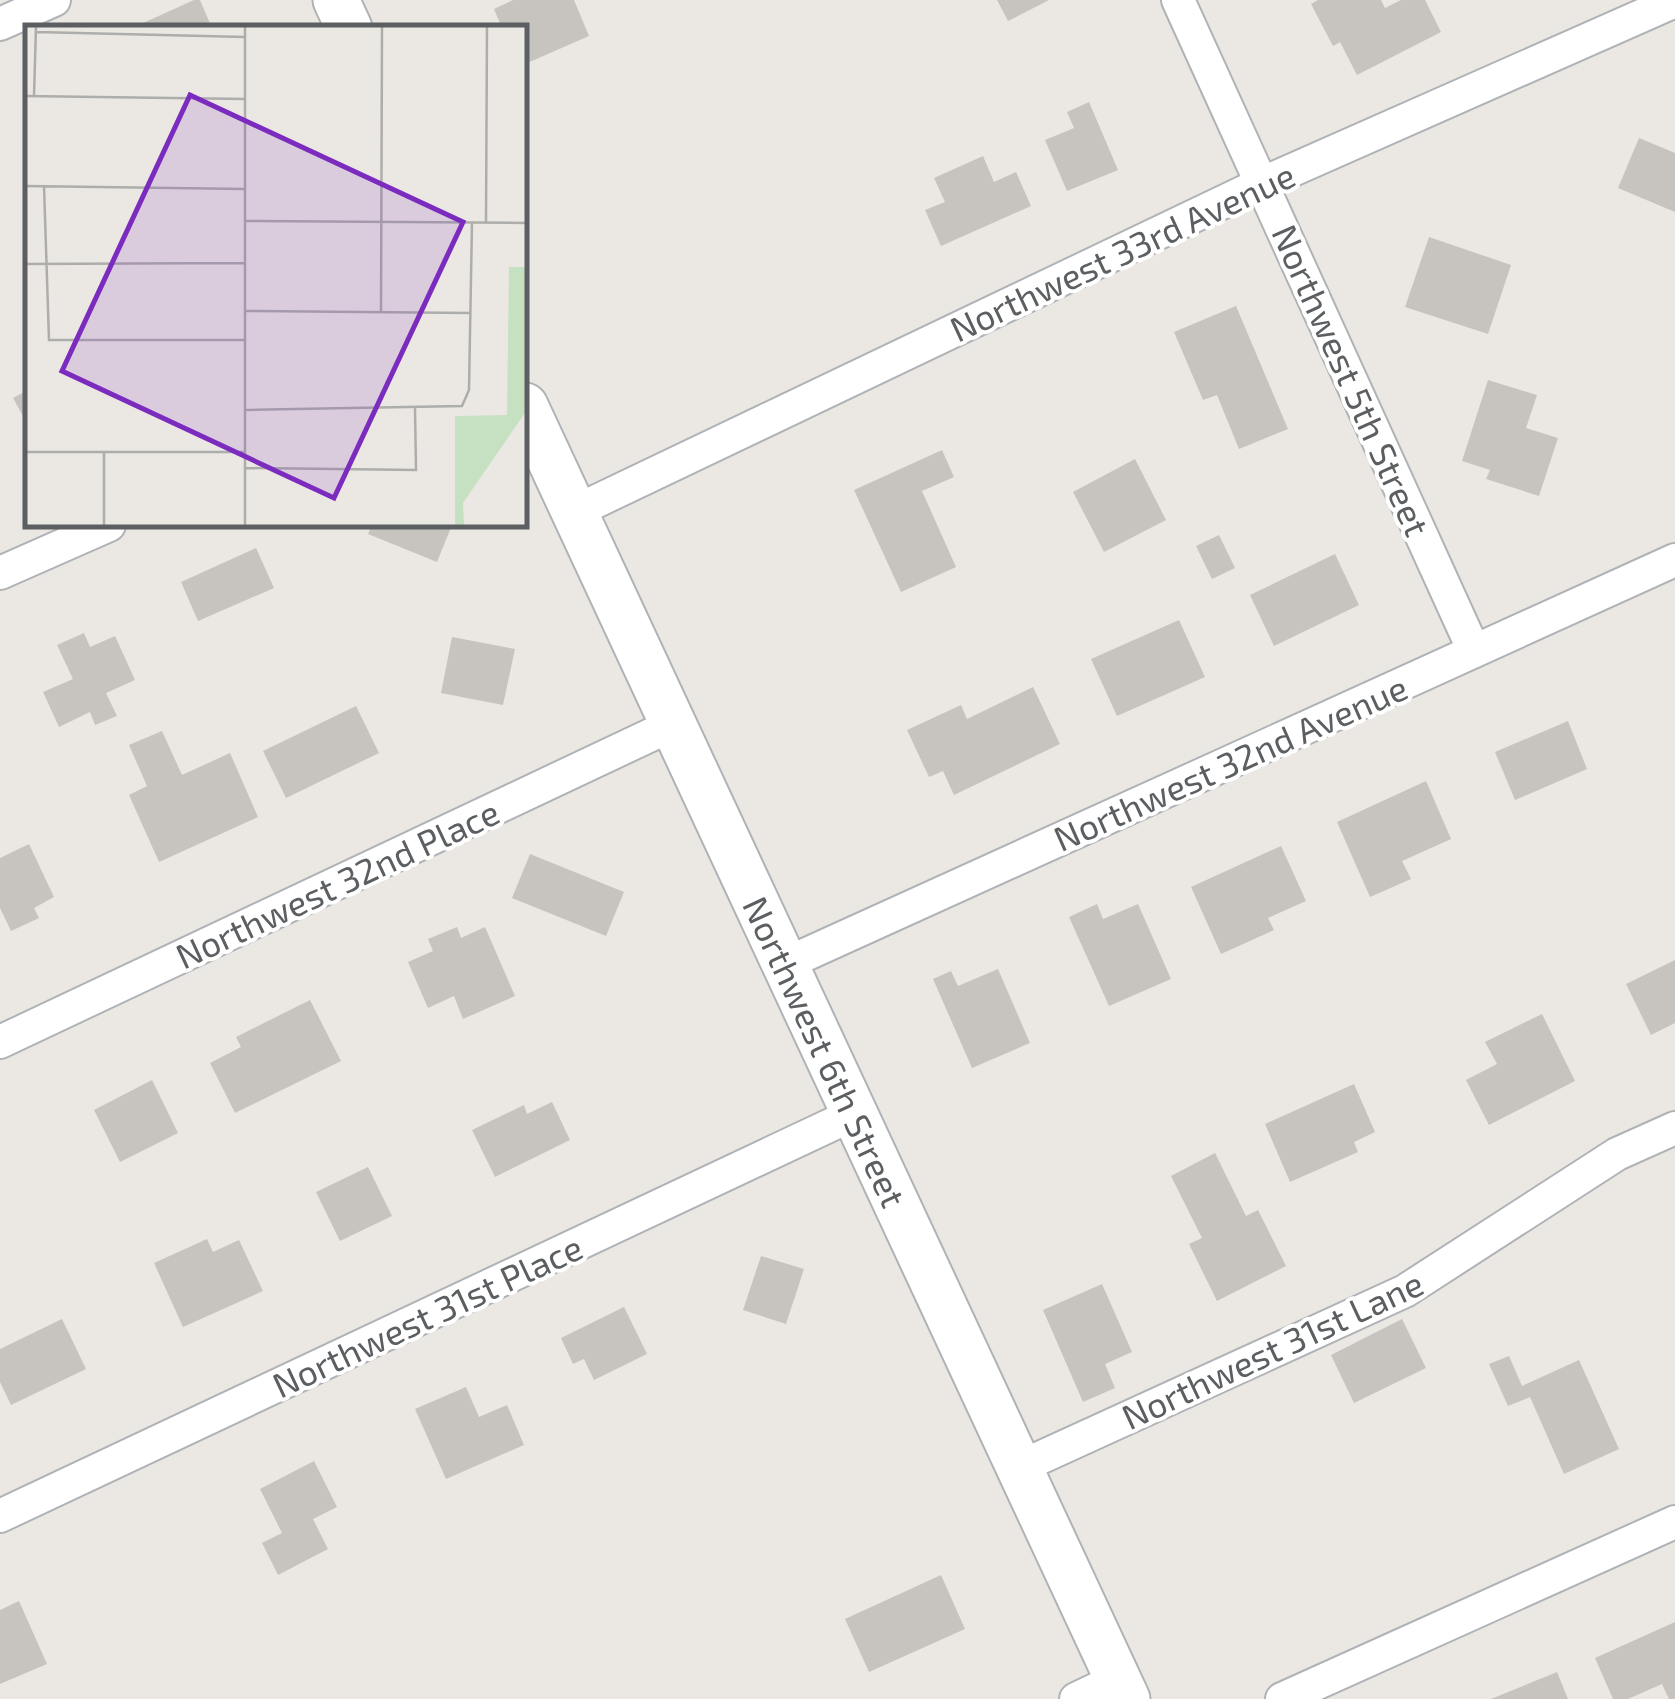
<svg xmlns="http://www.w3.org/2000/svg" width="1675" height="1699" viewBox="0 0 1675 1699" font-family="'Exo 2',sans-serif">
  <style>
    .building { fill: #c7c3bf }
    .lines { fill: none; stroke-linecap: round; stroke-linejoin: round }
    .street-casing { stroke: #b0b3b6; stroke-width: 36 }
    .secondary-casing { stroke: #afb3b6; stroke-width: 49 }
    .street { stroke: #fff; stroke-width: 32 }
    .secondary { stroke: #fff; stroke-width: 45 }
    .labels { text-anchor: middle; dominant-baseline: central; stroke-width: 8; stroke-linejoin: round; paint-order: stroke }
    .street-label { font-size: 35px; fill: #5b5f61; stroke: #fff }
    .inset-road { fill: none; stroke: #adadab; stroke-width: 2.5 }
    .view { fill: #7b2cbf; fill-opacity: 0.15; stroke: #7b2cbf; stroke-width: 5 }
    .inset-edge { fill: none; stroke: #5b5f61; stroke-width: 5 }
  </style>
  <rect width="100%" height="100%" fill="#ebe8e3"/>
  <!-- building -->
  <g class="building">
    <polygon points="194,0 200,0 212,28 132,28"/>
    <polygon points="513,0 574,0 589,36 525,64 525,28 502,28 494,9"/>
    <polygon points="997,0 1049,0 1008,21"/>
    <polygon points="1318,0 1381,0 1385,8 1401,0 1425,0 1441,32 1357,75 1340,42 1333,46 1311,4"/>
    <polygon points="1089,102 1118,170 1067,191 1045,140 1074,128 1067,112"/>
    <polygon points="1639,138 1675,153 1675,212 1618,188"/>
    <polygon points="983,156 994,182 1016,172 1031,206 941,246 925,210 945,202 934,178"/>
    <polygon points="1429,237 1511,265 1488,334 1405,307"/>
    <polygon points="1236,306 1288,429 1239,449 1217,395 1203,400 1174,332"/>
    <polygon points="1488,380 1537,395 1526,428 1558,438 1539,496 1486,479 1490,470 1462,461"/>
    <polygon points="28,390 28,425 13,398"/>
    <polygon points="942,450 954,477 922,491 956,567 901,592 854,490"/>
    <polygon points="1135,459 1166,520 1104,552 1073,492"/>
    <polygon points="372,525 452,525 437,562 368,534"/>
    <polygon points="1219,535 1235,568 1212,579 1196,546"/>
    <polygon points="256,548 274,588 198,621 181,582"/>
    <polygon points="1335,554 1359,605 1274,646 1250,595"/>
    <polygon points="1179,620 1205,677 1117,716 1091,659"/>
    <polygon points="84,633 90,647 115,636 135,680 106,693 117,716 95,725 90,712 59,727 43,692 73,679 57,645"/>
    <polygon points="452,637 515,649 503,705 441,693"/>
    <polygon points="1033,687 1060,744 954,795 943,771 929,777 907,730 961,705 967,719"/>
    <polygon points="356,706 379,753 286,798 263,751"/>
    <polygon points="1568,721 1587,769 1515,800 1495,752"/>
    <polygon points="162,731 182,775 230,753 258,817 159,862 129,795 147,786 129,745"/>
    <polygon points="1426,781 1451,839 1402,861 1411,879 1370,897 1337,822"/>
    <polygon points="29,844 54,897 34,908 39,918 11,931 0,908 0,858"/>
    <polygon points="1281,846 1306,901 1268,918 1274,930 1221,954 1191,887"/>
    <polygon points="530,854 624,892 606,936 512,898"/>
    <polygon points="1097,904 1103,919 1138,904 1171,979 1109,1006 1069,917"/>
    <polygon points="457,927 461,938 485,927 515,996 463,1019 454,996 428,1008 408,962 433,951 428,939"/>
    <polygon points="1675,960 1675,1023 1651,1035 1626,984"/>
    <polygon points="998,969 1030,1043 972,1068 933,979 951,971 958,986"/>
    <polygon points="310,1000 341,1061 235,1113 210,1063 241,1047 236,1037"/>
    <polygon points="1542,1014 1575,1081 1489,1125 1466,1080 1497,1064 1485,1042"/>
    <polygon points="152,1080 178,1133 120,1162 94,1110"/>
    <polygon points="1354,1084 1375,1132 1354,1142 1358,1152 1290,1182 1265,1124"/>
    <polygon points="552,1102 570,1140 495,1177 472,1130 524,1105 527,1114"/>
    <polygon points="1215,1153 1246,1216 1258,1210 1286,1266 1217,1301 1189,1244 1202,1238 1171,1176"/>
    <polygon points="368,1167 392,1216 340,1241 316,1192"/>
    <polygon points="207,1239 213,1252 239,1240 263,1291 183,1327 154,1263"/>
    <polygon points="761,1256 804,1269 786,1324 743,1310"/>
    <polygon points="1102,1284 1132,1352 1105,1364 1115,1388 1083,1402 1043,1310"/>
    <polygon points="624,1307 647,1354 594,1380 584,1359 573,1364 561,1338"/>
    <polygon points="62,1319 86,1369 11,1405 0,1382 0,1349"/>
    <polygon points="1402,1319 1426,1368 1354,1403 1331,1355"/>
    <polygon points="1509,1356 1522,1386 1579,1360 1619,1449 1564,1474 1530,1397 1508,1406 1489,1364"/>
    <polygon points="466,1387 479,1417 507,1405 524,1445 446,1479 415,1409"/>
    <polygon points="314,1461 337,1507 313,1519 328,1549 278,1575 262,1543 282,1533 260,1489"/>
    <polygon points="941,1575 965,1629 869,1672 845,1619"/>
    <polygon points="19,1601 47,1664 0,1684 0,1610"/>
    <polygon points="1675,1622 1675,1699 1669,1699 1662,1684 1628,1699 1613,1699 1595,1658"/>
    <polygon points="1557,1672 1568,1699 1491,1699"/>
  </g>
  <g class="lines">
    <defs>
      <g id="street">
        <polyline points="1178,0 1474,651"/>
        <polyline points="0,24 54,0"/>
        <polyline points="574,512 1263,183 1675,1"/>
        <polyline points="0,573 109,525"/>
        <polyline points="785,964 1675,560"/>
        <polyline points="0,1042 674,724"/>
        <polyline points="1018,1468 1405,1291 1617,1154 1675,1128"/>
        <polyline points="0,1516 854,1114"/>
        <polyline points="1076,1699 1118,1679"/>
        <polyline points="1282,1699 1675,1522"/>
      </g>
      <g id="secondary">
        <polyline points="336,0 349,28"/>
        <path id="s1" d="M 525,406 L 1127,1699"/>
      </g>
    </defs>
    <!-- street casing -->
    <use href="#street" class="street-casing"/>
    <!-- secondary casing -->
    <use href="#secondary" class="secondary-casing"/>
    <!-- street -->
    <use href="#street" class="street"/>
    <!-- secondary -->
    <use href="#secondary" class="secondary"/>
  </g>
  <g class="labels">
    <!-- street labels -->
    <g class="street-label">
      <text transform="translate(1122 251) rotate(-25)">Northwest 33rd Avenue</text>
      <text transform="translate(1352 380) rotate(66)">Northwest 5th Street</text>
      <text transform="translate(1230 762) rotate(-24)">Northwest 32nd Avenue</text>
      <text transform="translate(337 883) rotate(-25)">Northwest 32nd Place</text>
      <text stroke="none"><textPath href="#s1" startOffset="712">Northwest 6th Street</textPath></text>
      <text transform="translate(427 1315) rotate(-25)">Northwest 31st Place</text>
      <text transform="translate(1272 1349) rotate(-25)">Northwest 31st Lane</text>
    </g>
  </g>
  <!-- overview -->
  <g transform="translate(25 25)">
    <rect width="502" height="502" fill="#ebe8e3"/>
    <path d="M 484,242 L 502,242 L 502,385 L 438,478 L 439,501 L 430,501 L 430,391 L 482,390 Z" fill="#c6e0c2"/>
    <path class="inset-road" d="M 11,7 L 220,12M 0,71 L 220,74M 9,71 L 11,1M 0,161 L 220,164M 19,161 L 24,315 L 220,315M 220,196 L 503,198M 461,197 L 462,1M 0,239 L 220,238M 220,286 L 445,288M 356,287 L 357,1M 220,385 L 437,381 L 444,365 L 447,197M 0,427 L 220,427M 79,427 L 79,501M 220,443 L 391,445 L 390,383M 220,501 L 220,1"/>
    <path class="view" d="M 165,70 L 438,197 L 309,473 L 37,346 Z"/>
    <rect width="502" height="502" class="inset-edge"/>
  </g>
</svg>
